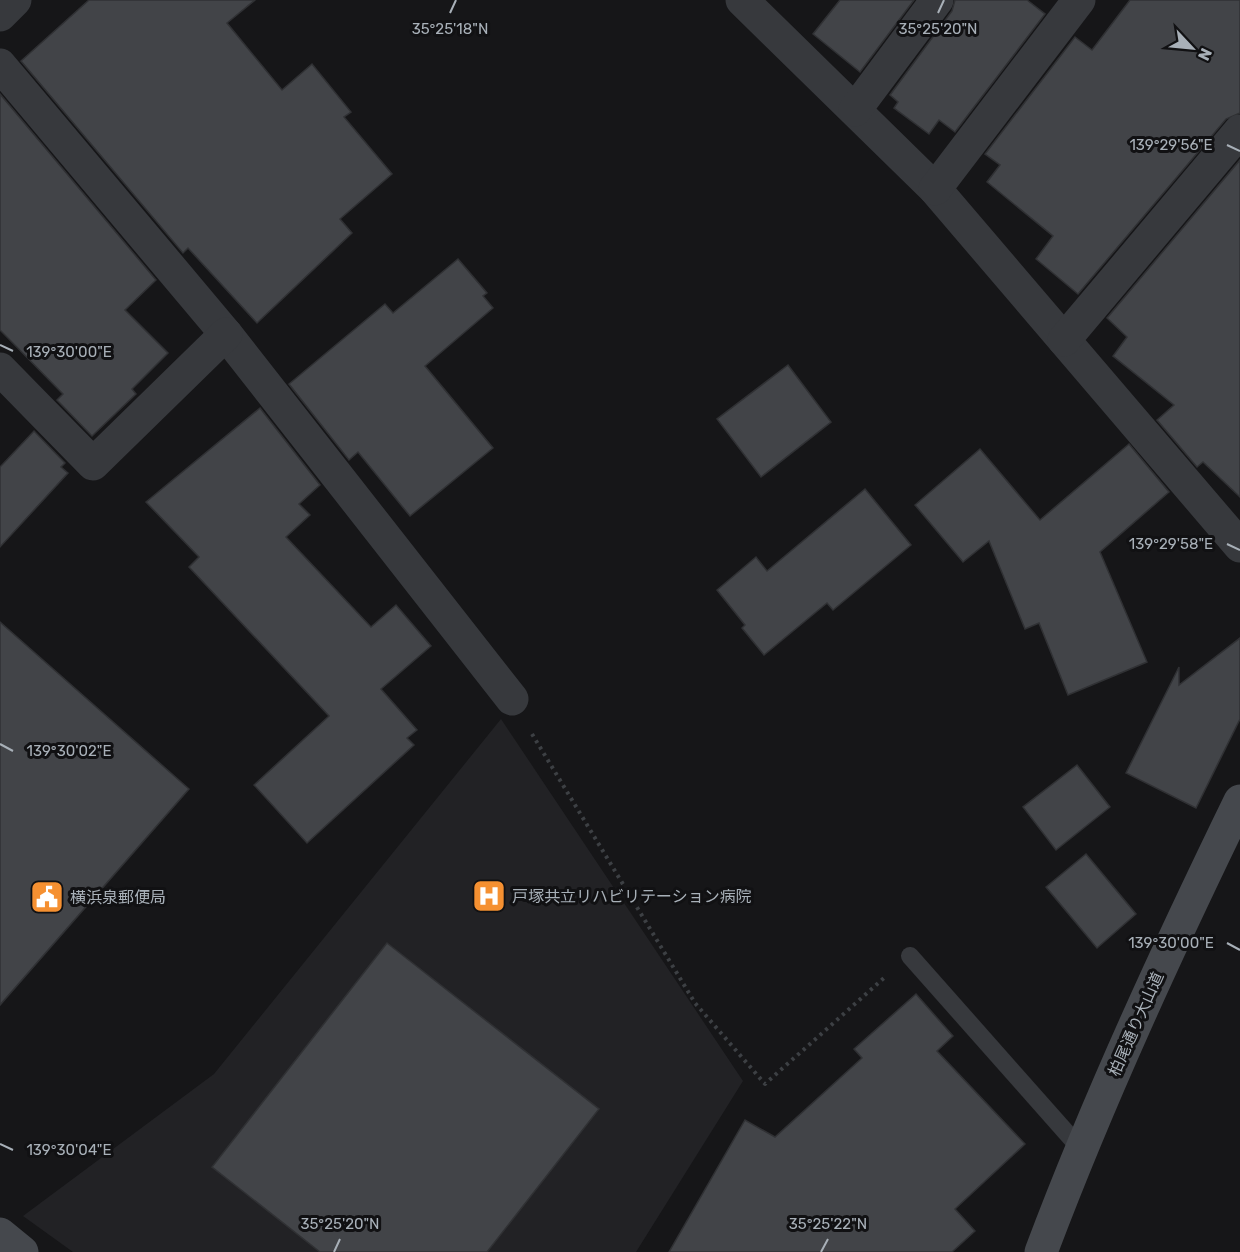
<svg xmlns="http://www.w3.org/2000/svg" width="1240" height="1252" viewBox="0 0 1240 1252" font-family="Rubik,'Noto Sans JP',sans-serif">
  <style>
    .built { fill: #222225 }
    .building { fill: #424448; stroke: #303134; stroke-width: 1.5 }
    .lines { fill: none; stroke-linecap: round; stroke-linejoin: round }
    .path { stroke: #3d4044; stroke-width: 4; stroke-dasharray: 3 4.5; stroke-linecap: butt }
    .lane { stroke: #37393d; stroke-width: 18 }
    .street { stroke: #37393d; stroke-width: 33 }
    .secondary { stroke: #45484d; stroke-width: 33 }
    .ticks { fill: none; stroke: #a8b0b8; stroke-width: 2 }
    .labels { text-anchor: middle; dominant-baseline: central; stroke-width: 6; stroke-linejoin: round; paint-order: stroke }
    .poi-label { font-size: 16px; fill: #a8b0b8; stroke: #111113; text-anchor: start }
    .street-label { font-size: 16px; fill: #a8b0b8; stroke: #111113 }
    .ticks-label { font-size: 15px; text-anchor: middle; fill: #a8b0b8; stroke: #111113; stroke-width: 6; stroke-linejoin: round; paint-order: stroke }
  </style>
  <rect width="100%" height="100%" fill="#161618"/>
  <!-- built -->
  <polygon class="built" points="501,719 743,1081 636,1252 73,1252 23,1216 214,1074"/>
  <!-- building -->
  <g class="building">
    <polygon points="89,0 255,0 227,23 282,90 312,64 351,112 344,117 392,174 340,219 352,233 257,323 188,248 183,253 21,61"/>
    <polygon points="840,0 914,0 860,72 813,34"/>
    <polygon points="955,0 1027,0 1045,14 955,132 939,120 929,134 894,108 898,102 890,95 952,11"/>
    <polygon points="1130,0 1240,0 1240,113 1226,119 1078,294 1036,259 1053,236 987,182 1000,165 985,154 1075,37 1092,50"/>
    <polygon points="0,94 156,280 125,310 168,353 132,389 136,394 92,436 57,400 63,394 0,330"/>
    <polygon points="1240,160 1240,497 1203,462 1197,467 1157,420 1174,405 1113,356 1127,337 1107,318"/>
    <polygon points="458,259 487,293 483,296 493,308 425,366 493,448 410,516 358,452 349,460 289,384 385,304 393,313"/>
    <polygon points="788,365 831,422 761,477 717,419"/>
    <polygon points="260,408 320,485 299,504 310,515 286,537 371,627 396,605 431,646 381,689 417,730 407,738 414,745 307,843 254,785 329,716 189,567 199,557 146,502"/>
    <polygon points="34,431 65,463 61,467 68,473 0,547 0,467"/>
    <polygon points="1129,444 1169,492 1100,552 1147,662 1068,695 1039,623 1025,629 989,541 963,562 915,505 980,449 1040,520"/>
    <polygon points="865,489 911,545 833,610 827,603 764,655 742,628 745,625 717,590 756,557 767,571"/>
    <polygon points="0,622 189,789 0,1005"/>
    <polygon points="1240,638 1240,719 1196,808 1126,773 1179,667 1179,685"/>
    <polygon points="1077,765 1110,807 1056,850 1023,807"/>
    <polygon points="1086,854 1136,914 1097,948 1046,887"/>
    <polygon points="387,943 599,1109 487,1252 320,1252 212,1167"/>
    <polygon points="916,994 953,1036 937,1051 1025,1144 955,1209 975,1231 952,1252 669,1252 745,1120 775,1137 862,1058 854,1049"/>
  </g>
  <g class="lines">
    <!-- path -->
    <polyline class="path" points="532,734 695,1003 765,1084 884,978"/>
    <!-- lane -->
    <polyline class="lane" points="910,956 1080,1148"/>
    <!-- street -->
    <g class="street">
      <polyline points="742,0 935,189 1240,546"/>
      <polyline points="0,15 15,0"/>
      <polyline points="0,65 226,334 512,699"/>
      <polyline points="855,110 937,0"/>
      <polyline points="935,189 1079,0"/>
      <polyline points="1064,340 1240,131"/>
      <polyline points="0,369 93,464 226,334"/>
    </g>
    <!-- secondary -->
    <g class="secondary">
      <polyline points="0,1234 22,1252"/>
      <path d="M 1041,1252 C 1099,1098 1168,949 1240,801"/>
    </g>
  </g>
  <!-- ticks -->
  <path class="ticks" d="M 450,13 L 456,0M 938,13 L 944,0M 1227,145 L 1240,151M 0,345 L 13,351M 1227,544 L 1240,550M 0,744 L 13,751M 1227,943 L 1240,950M 0,1144 L 13,1150M 334,1252 L 340,1239M 821,1252 L 828,1239"/>
  <!-- icons -->
  <defs>
    <symbol id="hospital-square" viewBox="-11 -11 22 22"><rect x="-9" y="-9" width="18" height="18" rx="4" fill="#f59031" stroke="#111113"/><path d="M-5-5h3v3.5h4V-5h3V5h-3V1.5h-4V5h-3Z" fill="#fff"/></symbol>
    <symbol id="civic-square" viewBox="-11 -11 22 22"><rect x="-9" y="-9" width="18" height="18" rx="4" fill="#f59031" stroke="#111113"/><path d="M-.6-6.5H3V-4.5H.6V-3L4-1V1h2V6H-6V1h2V-1L-.6-3ZM-1.2 2.5V6h2.4V2.5Z" fill="#fff"/></symbol>
  </defs>
  <g fill-rule="evenodd">
    <use href="#hospital-square" x="470" y="877" width="38" height="38"/>
    <use href="#civic-square" x="28" y="878" width="38" height="38"/>
  </g>
  <g class="labels">
    <!-- poi labels -->
    <g class="poi-label">
      <text x="512" y="896">戸塚共立リハビリテーション病院</text>
      <text x="70" y="897">横浜泉郵便局</text>
    </g>
    <!-- street labels -->
    <g class="street-label">
      <text transform="translate(1136 1024) rotate(-66)">柏尾通り大山道</text>
    </g>
  </g>
  <g class="ticks-label">
    <text x="450" y="34">35°25'18"N</text>
    <text x="938" y="34">35°25'20"N</text>
    <text x="1171" y="150">139°29'56"E</text>
    <text x="69" y="357">139°30'00"E</text>
    <text x="1171" y="549">139°29'58"E</text>
    <text x="69" y="756">139°30'02"E</text>
    <text x="1171" y="948">139°30'00"E</text>
    <text x="69" y="1155">139°30'04"E</text>
    <text x="340" y="1229">35°25'20"N</text>
    <text x="828" y="1229">35°25'22"N</text>
  </g>
  <!-- north arrow -->
  <g transform="translate(1192 48) rotate(116)" stroke="#111113" stroke-width="4.5" paint-order="stroke">
  <path d="M0-4.5L10 22L0 15L-10 22Z" fill="#a8b0b8"/>
  <text y="-9" font-size="16" font-weight="bold" text-anchor="middle" fill="#a8b0b8">N</text>
  </g>
</svg>
